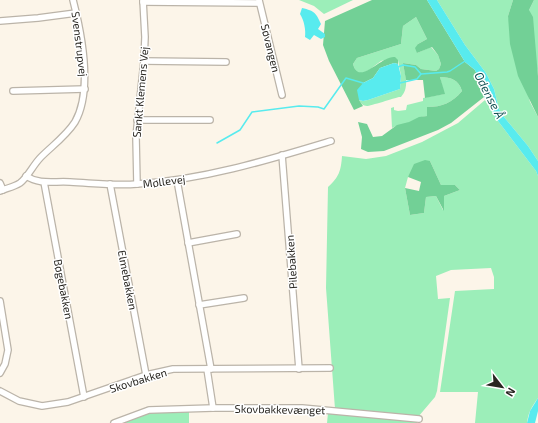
<svg xmlns="http://www.w3.org/2000/svg" width="538" height="423" viewBox="0 0 538 423" font-family="'Exo 2',sans-serif">
  <style>
    .green { fill: #9ceeb9; fill-rule: evenodd }
    .forest { fill: #72d096 }
    .water { fill: #58ebee }
    .lines { fill: none; stroke-linecap: round; stroke-linejoin: round }
    .stream { stroke: #58ebee; stroke-width: 1.5 }
    .minor-casing { stroke: #bbb4a9; stroke-width: 8 }
    .minor { stroke: #fff; stroke-width: 5.5 }
    .labels { text-anchor: middle; dominant-baseline: central; stroke-width: 3; stroke-linejoin: round; paint-order: stroke }
    .street-label { font-size: 11px; fill: #282621; stroke: #fff }
    .water-label { font-size: 12px; font-style: italic; fill: #135354; stroke: #fff }
  </style>
  <rect width="100%" height="100%" fill="#fcf5e9"/>
  <!-- green -->
  <g class="green">
    <polygon points="299,0 353,0 324,14 314,6"/>
    <polygon points="437,0 513,0 508,16 530,102 538,117 538,161 528,146 504,117 499,109 494,89 486,73 465,45"/>
    <polygon points="534,0 538,0 538,76 529,10"/>
    <path d="M 416,17 L 427,39 L 418,44 L 417,53 L 431,47 L 438,55 L 441,64 L 439,69 L 436,71 L 421,69 L 416,65 L 403,63 C 405,75 410,87 401,97 L 399,97 C 395,98 370,106 367,106 C 363,106 361,103 359,100 L 363,101 L 368,100 L 400,89 L 401,76 L 398,60 C 393,60 385,59 381,61 C 372,67 358,83 353,64 L 357,58 L 401,44 L 403,26 Z"/>
    <path d="M 440,77 C 451,77 459,80 462,91 C 452,103 442,107 427,107 L 427,116 C 419,117 415,120 408,123 C 402,125 397,125 392,128 L 391,108 L 394,107 L 394,110 L 398,111 L 406,110 L 407,105 L 423,101 L 423,98 L 444,94 Z"/>
    <path d="M 485,100 L 498,121 L 536,171 L 538,176 L 538,398 C 532,406 528,413 527,423 L 475,423 L 478,392 L 440,392 L 455,291 L 494,289 L 494,277 L 491,268 L 451,270 L 436,276 L 438,299 L 450,298 L 437,391 L 435,397 L 418,417 L 335,409 L 326,288 L 328,187 C 339,177 341,171 342,156 L 366,159 L 386,156 L 422,142 L 458,123 ZM 430,161 L 441,185 L 455,185 L 460,190 L 444,196 L 443,210 L 436,196 L 426,197 L 424,213 L 410,215 L 405,188 L 408,177 Z"/>
    <polygon points="189,409 189,423 120,423 149,412"/>
    <polygon points="328,413 417,420 417,423 327,423"/>
  </g>
  <!-- forest -->
  <g class="forest">
    <path d="M 372,0 L 427,0 L 465,62 L 475,70 L 482,87 L 484,97 L 451,123 L 438,130 L 384,151 L 368,152 L 361,149 L 362,137 L 358,122 L 367,124 L 373,137 L 382,136 L 397,125 L 409,122 L 419,117 L 427,116 L 427,107 C 442,107 452,103 462,91 C 459,80 451,77 440,77 L 445,94 L 425,98 L 423,80 L 406,80 L 403,63 L 416,65 L 421,69 L 436,71 L 439,69 L 441,64 L 438,55 L 432,47 L 417,53 L 415,48 L 418,44 L 427,39 L 416,17 L 403,26 L 401,44 L 357,58 L 353,64 C 359,87 381,55 395,57 L 398,60 L 398,64 L 394,63 L 380,68 L 373,78 L 363,83 L 359,100 L 363,106 L 354,110 L 329,61 L 323,45 L 325,21 Z"/>
    <polygon points="513,0 534,0 529,10 533,17 538,76 538,117 518,76 510,44 508,16"/>
    <polygon points="425,160 430,161 441,185 455,185 460,190 444,196 444,211 436,196 426,197 424,213 410,215 405,188 419,191 421,182 408,177 414,164"/>
  </g>
  <!-- water -->
  <g class="water">
    <polygon points="427,0 437,0 465,45 486,73 494,89 499,109 504,117 528,146 538,161 538,176 536,171 498,121 484,97 482,87 475,70 465,62"/>
    <path d="M 302,8 C 315,11 316,13 321,24 L 318,29 L 325,34 L 325,37 L 321,39 L 314,35 L 310,40 L 305,37 C 306,30 304,20 300,14 Z"/>
    <polygon points="394,63 398,64 401,76 400,89 368,100 363,101 359,100 357,90 363,83 373,78 380,68"/>
    <polygon points="538,398 538,411 535,423 527,423 530,411"/>
  </g>
  <g class="lines">
    <!-- stream -->
    <g class="stream">
      <polyline points="398,67 403,65 415,67 421,74 447,72 450,71 465,61"/>
      <polyline points="400,83 417,79 421,74"/>
      <polyline points="217,143 240,130 252,112 299,106 318,107 324,109 346,78 363,83"/>
    </g>
    <defs>
      <g id="minor">
        <polyline points="259,0 282,95"/>
        <polyline points="143,2 259,3"/>
        <polyline points="0,21 38,18 76,13"/>
        <polyline points="144,61 226,62"/>
        <polyline points="13,91 85,89"/>
        <polyline points="137,120 210,120"/>
        <polyline points="282,155 299,369"/>
        <path d="M 26,176 C 40,185 53,181 70,182 C 92,183 115,186 137,184 C 203,180 268,160 331,141"/>
        <polyline points="177,180 211,369"/>
        <polyline points="44,182 84,397"/>
        <polyline points="0,183 3,190"/>
        <polyline points="110,184 146,375"/>
        <polyline points="137,184 136,137 144,61 145,37 143,0"/>
        <path d="M 0,191 C 7,188 14,187 20,183 C 28,177 33,165 41,157 C 52,146 66,136 75,122 C 93,90 82,35 73,0"/>
        <polyline points="188,243 237,234"/>
        <polyline points="0,301 8,350 5,364 0,373"/>
        <polyline points="199,305 244,298"/>
        <polyline points="207,369 213,408"/>
        <polyline points="0,391 19,401 42,406 68,402 146,375 173,369 330,368"/>
        <polyline points="114,423 149,410 213,408 302,408 419,419"/>
      </g>
    </defs>
    <!-- minor casing -->
    <use href="#minor" class="minor-casing"/>
    <!-- minor -->
    <use href="#minor" class="minor"/>
  </g>
  <g class="labels">
    <!-- street labels -->
    <g class="street-label">
      <text transform="translate(80 44) rotate(83)">Svenstrupvej</text>
      <text transform="translate(271 48) rotate(76)">Søvangen</text>
      <text transform="translate(140 92) rotate(-85)">Sankt Klemens Vej</text>
      <text transform="translate(164 181) rotate(-7)">Møllevej</text>
      <text transform="translate(291 262) rotate(-94)">Pilebakken</text>
      <text transform="translate(128 280) rotate(79)">Elmebakken</text>
      <text transform="translate(64 289) rotate(79)">Bøgebakken</text>
      <text transform="translate(138 380) rotate(-17)">Skovbakken</text>
      <text transform="translate(280 409) rotate(1)">Skovbakkevænget</text>
    </g>
    <!-- water labels -->
    <g class="water-label">
      <text transform="translate(490 95) rotate(63)">Odense Å</text>
    </g>
  </g>
  <!-- north arrow -->
  <g transform="translate(502 387) rotate(121)" stroke="#ffffff" stroke-width="3" paint-order="stroke">
  <path d="M0-3L7 15L0 10L-7 15Z" fill="#282621"/>
  <text y="-6" font-size="11" font-weight="bold" text-anchor="middle" fill="#282621">N</text>
  </g>
</svg>
